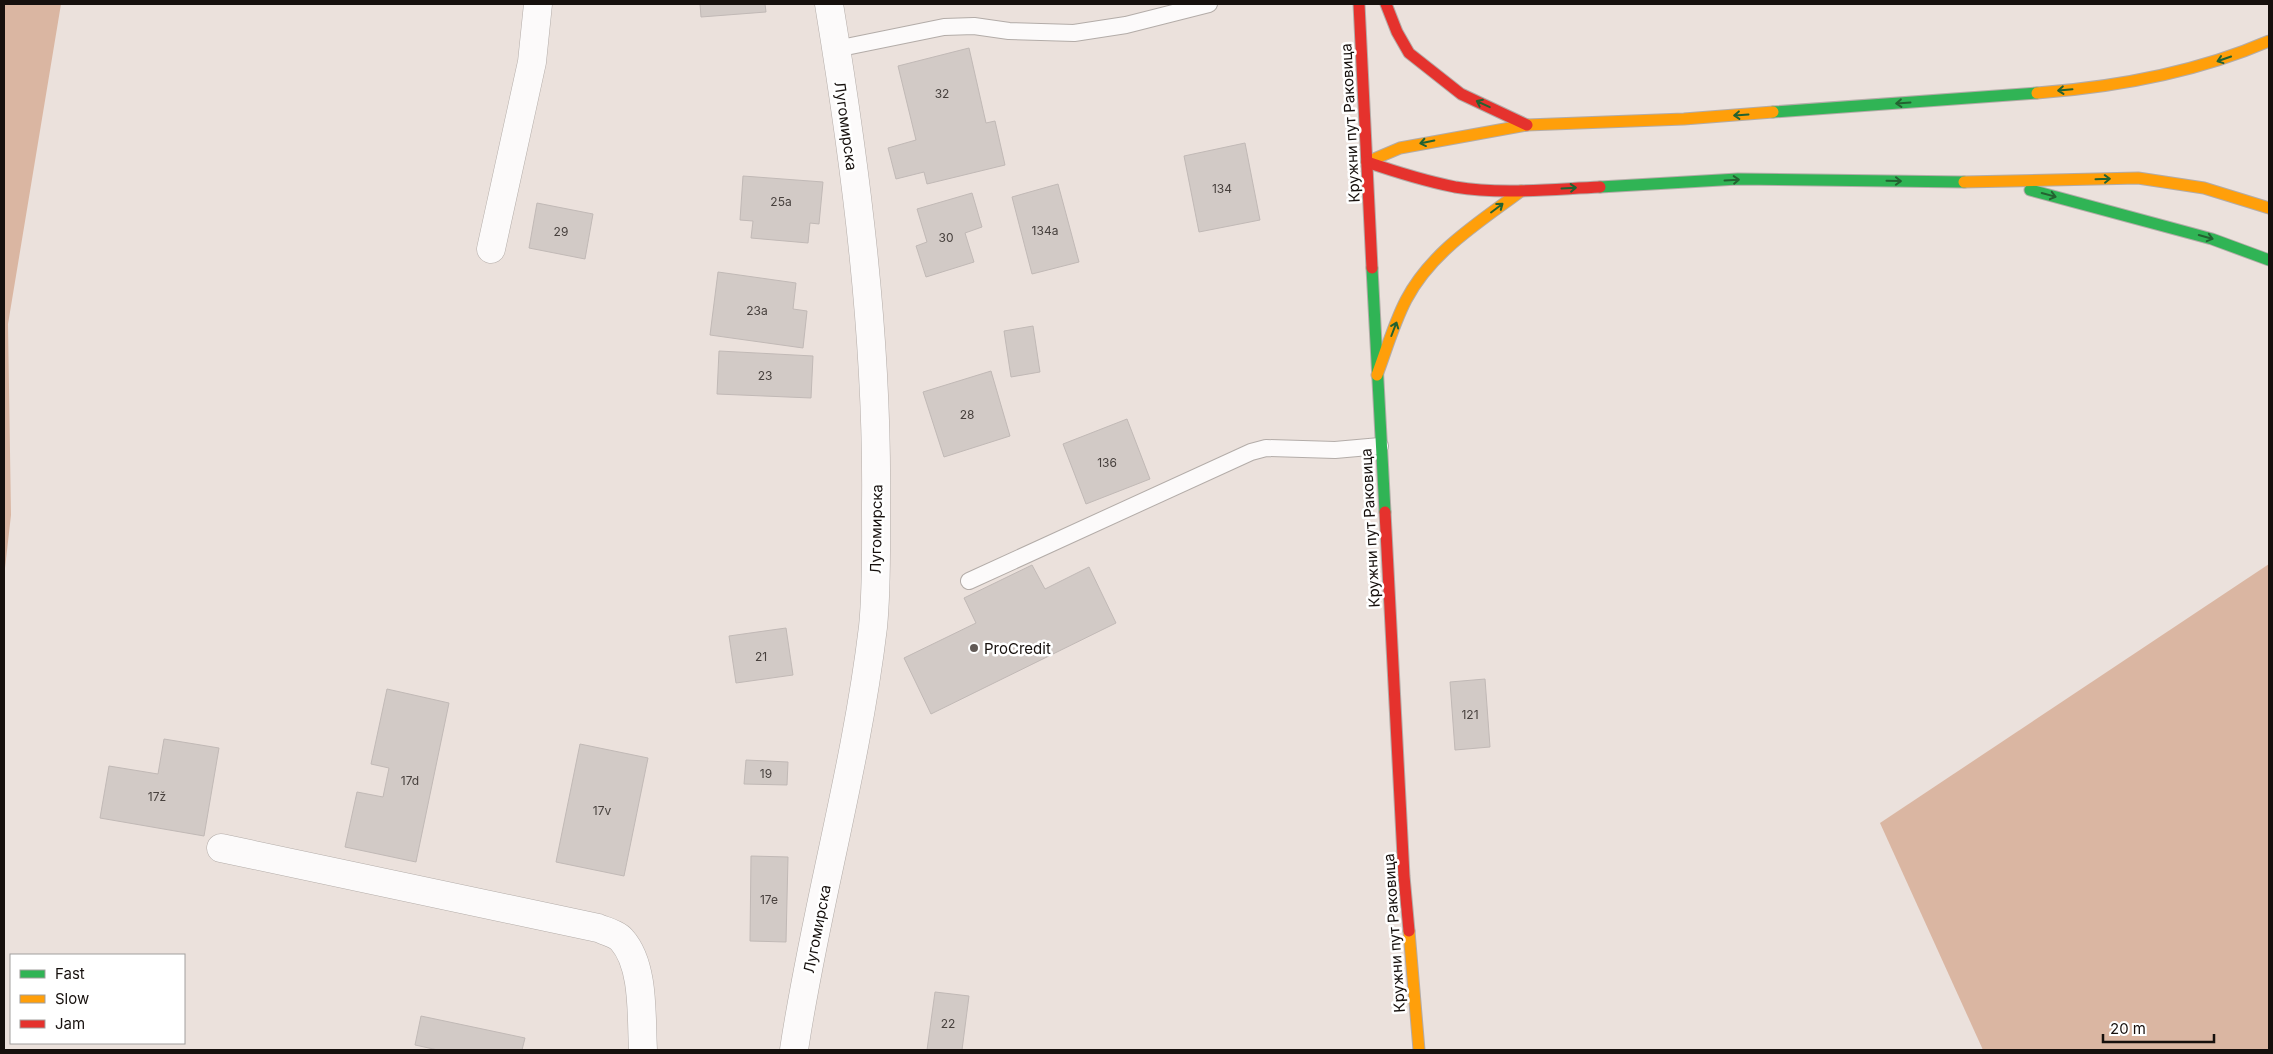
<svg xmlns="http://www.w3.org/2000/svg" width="2273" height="1054" viewBox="0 0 2273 1054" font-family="Inter,sans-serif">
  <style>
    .forest { fill: #dab6a2 }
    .building { fill: #d2cac6; stroke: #c1b9b6 }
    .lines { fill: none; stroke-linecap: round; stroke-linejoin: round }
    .lane-casing { stroke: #b3aca8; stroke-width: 18 }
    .street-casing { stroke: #b3aca8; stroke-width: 29 }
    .fast-casing { stroke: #b3aca8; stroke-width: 13 }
    .slow-casing { stroke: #b3aca8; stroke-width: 13 }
    .jam-casing { stroke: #b3aca8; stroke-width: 13 }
    .lane { stroke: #fcfafa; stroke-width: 16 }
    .street { stroke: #fcfafa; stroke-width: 28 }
    .fast { stroke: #30b455; stroke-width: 11 }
    .slow { stroke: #ff9f0a; stroke-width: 11 }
    .jam { stroke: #e5322d; stroke-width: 11 }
    .oneway { stroke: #236231 }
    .poi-dot { fill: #615955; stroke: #fff; stroke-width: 2 }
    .labels { text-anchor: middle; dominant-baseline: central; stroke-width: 5; stroke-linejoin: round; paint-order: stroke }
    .number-label { font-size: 12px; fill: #47403d }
    .street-label { font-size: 15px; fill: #16100d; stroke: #fff }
    .poi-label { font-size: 15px; fill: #16100d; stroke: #fff; text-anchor: start }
  </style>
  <rect width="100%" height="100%" fill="#ebe1dc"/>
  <!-- forest -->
  <g class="forest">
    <polygon points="4,4 61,4 8,324 11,515 4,577"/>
    <polygon points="2269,564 2269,1050 1983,1050 1880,823"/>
  </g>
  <!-- building -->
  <g class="building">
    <polygon points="700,4 765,4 766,12 701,17"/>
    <polygon points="969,48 986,123 995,121 1005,165 927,184 924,172 896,179 888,148 916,140 898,66"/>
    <polygon points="1245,143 1260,220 1199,232 1184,156"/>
    <polygon points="743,176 823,182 819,224 810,223 808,243 751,238 753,221 740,220"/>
    <polygon points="1058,184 1079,262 1032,274 1012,197"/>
    <polygon points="972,193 982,227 965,233 974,262 926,277 916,246 927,242 917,209"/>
    <polygon points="537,203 593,214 585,259 529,248"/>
    <polygon points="718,272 796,283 793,309 807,311 803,348 710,335"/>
    <polygon points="1033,326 1040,372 1011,377 1004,331"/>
    <polygon points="719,351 813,356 811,398 717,394"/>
    <polygon points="991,371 1010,436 944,457 923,392"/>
    <polygon points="1127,419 1150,479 1086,504 1063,444"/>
    <polygon points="1032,565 1045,589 1089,567 1116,623 931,714 904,658 976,623 964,598"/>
    <polygon points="786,628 793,675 736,683 729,636"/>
    <polygon points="1485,679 1490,747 1455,750 1450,682"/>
    <polygon points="387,689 449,703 416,862 345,847 357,792 383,797 389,768 371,764"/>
    <polygon points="164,739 219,748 204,836 100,818 109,766 158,774"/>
    <polygon points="580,744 648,758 624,876 556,862"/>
    <polygon points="746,760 788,762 787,785 744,784"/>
    <polygon points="751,856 788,857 786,942 750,941"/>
    <polygon points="935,992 969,996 962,1050 927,1050"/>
    <polygon points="421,1016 525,1038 522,1050 438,1050 415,1045"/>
  </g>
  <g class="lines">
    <defs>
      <g id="lane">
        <polyline points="836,49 944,27 974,26 1009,31 1074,33 1126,25 1209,4"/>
        <polyline points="969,581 1251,452 1266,448 1335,450 1380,446"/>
      </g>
      <g id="street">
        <polyline points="491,249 532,62 538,4"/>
        <path d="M 221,848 L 598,928 C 605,931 617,934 622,940 C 645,966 641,1018 643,1050"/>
        <path d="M 794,1050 C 815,909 856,770 873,627 C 877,587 876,546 876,505 C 878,338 856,169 829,4"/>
      </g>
      <g id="fast">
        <polyline points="1773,112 2037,93"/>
        <polyline points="1600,187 1738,179 1964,182"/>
        <polyline points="2030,190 2212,239 2269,260"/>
        <polyline points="1372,268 1385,512"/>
      </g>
      <g id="slow">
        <path d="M 2037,93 C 2117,87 2195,73 2269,41"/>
        <polyline points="1367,162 1400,148 1527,125 1684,119 1773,112"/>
        <polyline points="1964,182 2138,178 2204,188 2269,208"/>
        <path d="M 1377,375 C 1386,351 1394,323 1406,300 C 1431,252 1478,223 1521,191"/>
        <polyline points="1409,931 1419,1050"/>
      </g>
      <g id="jam">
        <polyline points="1359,4 1372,268"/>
        <polyline points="1386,4 1397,32 1409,53 1461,94 1527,125"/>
        <path d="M 1367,162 C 1396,172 1425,181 1455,187 C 1502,195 1553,189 1600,187"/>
        <polyline points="1385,512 1404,876 1409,931"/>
      </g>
    </defs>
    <!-- lane casing -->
    <use href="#lane" class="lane-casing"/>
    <!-- street casing -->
    <use href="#street" class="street-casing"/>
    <!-- fast casing -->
    <use href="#fast" class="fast-casing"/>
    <!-- slow casing -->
    <use href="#slow" class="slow-casing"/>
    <!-- jam casing -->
    <use href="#jam" class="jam-casing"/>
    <!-- lane -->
    <use href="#lane" class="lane"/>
    <!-- street -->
    <use href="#street" class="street"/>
    <!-- fast -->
    <use href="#fast" class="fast"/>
    <!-- slow -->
    <use href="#slow" class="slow"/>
    <!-- jam -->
    <use href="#jam" class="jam"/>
  </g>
  <!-- one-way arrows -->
  <defs><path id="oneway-shaft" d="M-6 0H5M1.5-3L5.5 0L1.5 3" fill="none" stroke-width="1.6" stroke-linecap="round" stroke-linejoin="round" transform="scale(1.25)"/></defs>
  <g class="oneway">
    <use href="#oneway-shaft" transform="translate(2224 59) rotate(161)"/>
    <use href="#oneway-shaft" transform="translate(2065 90) rotate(175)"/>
    <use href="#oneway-shaft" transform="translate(1903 103) rotate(176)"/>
    <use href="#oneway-shaft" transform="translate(1483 104) rotate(-155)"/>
    <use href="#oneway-shaft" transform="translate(1741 115) rotate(176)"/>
    <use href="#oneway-shaft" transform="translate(1427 142) rotate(168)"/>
    <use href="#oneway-shaft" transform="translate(2103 179) rotate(-2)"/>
    <use href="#oneway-shaft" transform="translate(1732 180) rotate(-3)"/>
    <use href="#oneway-shaft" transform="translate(1894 181) rotate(1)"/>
    <use href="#oneway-shaft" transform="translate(1569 188) rotate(-3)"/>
    <use href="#oneway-shaft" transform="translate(2049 195) rotate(15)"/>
    <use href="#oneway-shaft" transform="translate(1497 208) rotate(-37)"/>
    <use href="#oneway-shaft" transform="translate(2206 237) rotate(16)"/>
    <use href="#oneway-shaft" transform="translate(1394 329) rotate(-69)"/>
  </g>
  <!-- markers -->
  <circle class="poi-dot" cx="974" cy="648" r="5"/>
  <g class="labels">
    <!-- number labels -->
    <g class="number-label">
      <text x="942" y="93">32</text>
      <text x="1222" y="188">134</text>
      <text x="781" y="201">25a</text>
      <text x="1045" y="230">134a</text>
      <text x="561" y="231">29</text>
      <text x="946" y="237">30</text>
      <text x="757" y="310">23a</text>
      <text x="765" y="375">23</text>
      <text x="967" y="414">28</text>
      <text x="1107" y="462">136</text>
      <text x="761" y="656">21</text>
      <text x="1470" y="714">121</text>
      <text x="766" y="773">19</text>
      <text x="410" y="780">17d</text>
      <text x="157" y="796">17ž</text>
      <text x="602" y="810">17v</text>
      <text x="769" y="899">17e</text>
      <text x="948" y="1023">22</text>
    </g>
    <!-- street labels -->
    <g class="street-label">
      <text transform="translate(1350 123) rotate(-93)">Кружни пут Раковица</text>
      <text transform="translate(846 126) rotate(82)">Лугомирска</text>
      <text transform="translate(1370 528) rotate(-93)">Кружни пут Раковица</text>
      <text transform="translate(876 529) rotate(-89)">Лугомирска</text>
      <text transform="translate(817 929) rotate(-79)">Лугомирска</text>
      <text transform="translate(1394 933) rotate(-94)">Кружни пут Раковица</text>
    </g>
    <!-- poi labels -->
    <g class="poi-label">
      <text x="984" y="648">ProCredit</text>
    </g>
  </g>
  <!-- border -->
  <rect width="2273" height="1054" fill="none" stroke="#16100d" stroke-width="10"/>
  <!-- legend -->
  <rect x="10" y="954" width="175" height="90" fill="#ffffff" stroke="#a29f9e"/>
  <rect x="20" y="970" width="25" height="8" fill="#30b455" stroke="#a29f9e"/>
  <text x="55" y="979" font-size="15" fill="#16100d">Fast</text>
  <rect x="20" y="995" width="25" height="8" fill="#ff9f0a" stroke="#a29f9e"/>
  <text x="55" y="1004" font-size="15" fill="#16100d">Slow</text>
  <rect x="20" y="1020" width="25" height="8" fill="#e5322d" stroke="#a29f9e"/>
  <text x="55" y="1029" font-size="15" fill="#16100d">Jam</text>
  <!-- scale -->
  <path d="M2103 1034v8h111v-8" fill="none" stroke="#16100d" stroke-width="2.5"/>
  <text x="2110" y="1034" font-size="15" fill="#16100d" stroke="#ffffff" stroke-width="4" paint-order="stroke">20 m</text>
</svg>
